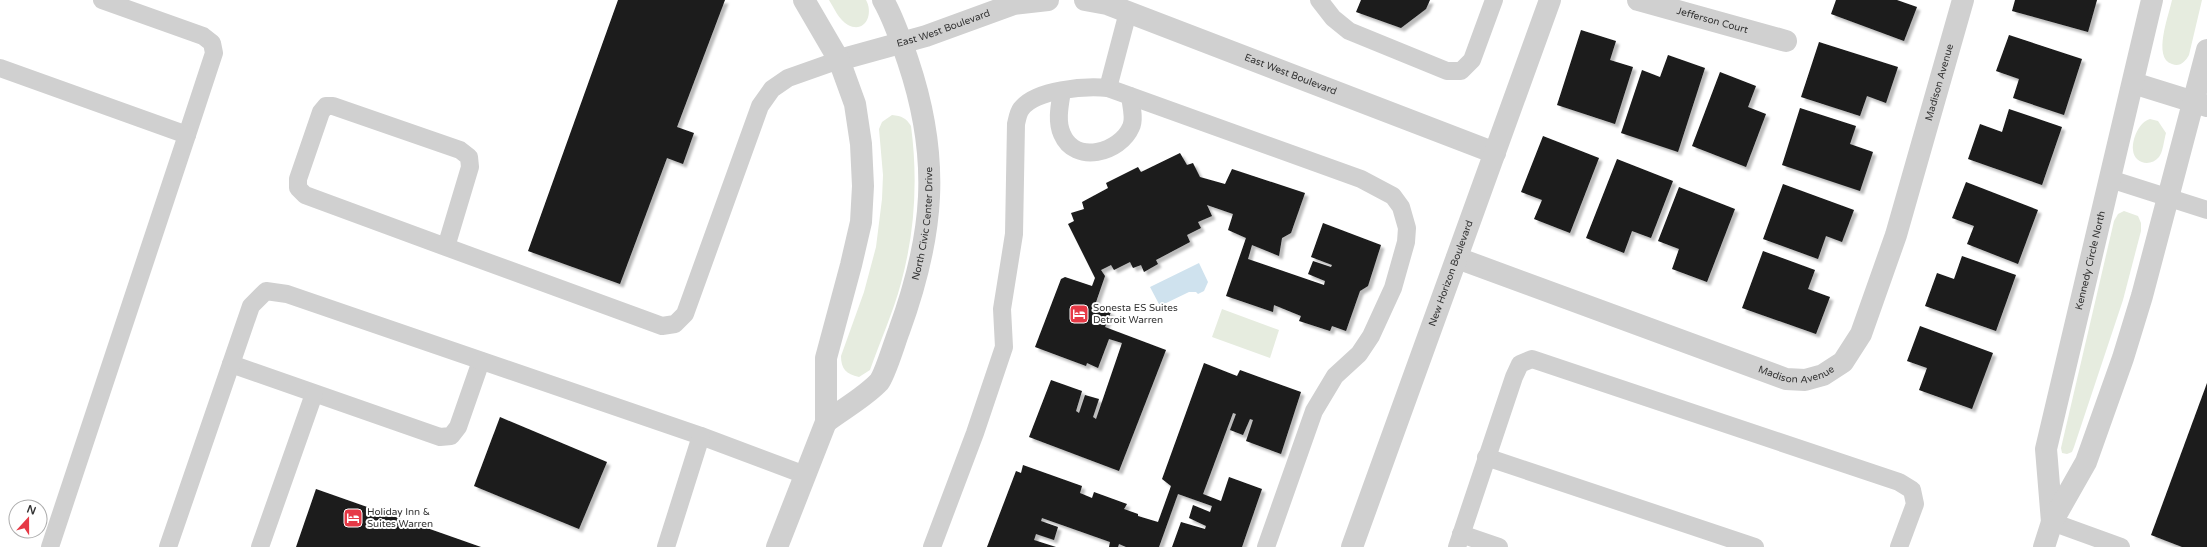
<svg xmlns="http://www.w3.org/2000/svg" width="2207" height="547" viewBox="0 0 2207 547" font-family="'Varela Round',sans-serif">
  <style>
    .green { fill: #e6ecdf }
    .water { fill: #cfe2ee }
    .building { fill: #1a1a1a; filter: url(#shadow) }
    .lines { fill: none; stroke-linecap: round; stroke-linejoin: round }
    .lane { stroke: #d0d0d0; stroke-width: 18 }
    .street { stroke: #d0d0d0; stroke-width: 22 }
    .labels { text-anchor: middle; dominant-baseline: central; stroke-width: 4; stroke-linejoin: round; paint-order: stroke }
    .street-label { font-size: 10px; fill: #333; stroke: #fff }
    .poi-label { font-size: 10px; fill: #333; stroke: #fff; text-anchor: start }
  </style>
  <defs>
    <filter id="shadow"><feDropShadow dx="3.5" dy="3.5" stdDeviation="1" flood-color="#0004"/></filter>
  </defs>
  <rect width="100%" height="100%" fill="#fff"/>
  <!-- green -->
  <g class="green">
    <path d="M 829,0 L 866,0 C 874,14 865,34 848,25 C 839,20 834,8 829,0 Z"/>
    <path d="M 2172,0 L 2202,0 L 2189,55 C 2185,62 2180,67 2172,64 C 2152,58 2169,15 2172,0 Z"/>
    <path d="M 892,115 C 902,116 906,118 911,126 C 918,179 915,232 901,283 C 893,313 880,341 870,370 L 859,377 C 846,374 841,369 841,356 L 864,292 L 876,247 L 882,199 L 883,175 L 879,129 L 882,122 Z"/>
    <path d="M 2150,119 L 2158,121 L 2166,133 C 2164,140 2163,152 2159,157 C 2151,167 2134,164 2133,150 C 2132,139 2139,122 2150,119 Z"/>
    <polygon points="2124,211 2138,216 2141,223 2141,231 2123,300 2074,447 2072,452 2067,454 2062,453 2061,448 2114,221 2118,214"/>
    <polygon points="1222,309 1279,330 1270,358 1212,337"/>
  </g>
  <!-- water -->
  <polygon class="water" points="1199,263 1208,282 1204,291 1198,294 1196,292 1189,292 1160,306 1150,287"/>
  <!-- building -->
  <g class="building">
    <polygon points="618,0 725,0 677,127 694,133 683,164 667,158 620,284 528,251"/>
    <polygon points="1361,0 1430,0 1426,9 1401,28 1356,12"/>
    <polygon points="1836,0 1897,0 1917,7 1904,41 1831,14"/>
    <polygon points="2015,0 2097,0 2088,32 2012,11"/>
    <polygon points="1581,30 1616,41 1610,60 1633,67 1615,124 1557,105"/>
    <polygon points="2009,35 2082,59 2064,115 2013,98 2019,79 1996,71"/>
    <polygon points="1819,42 1898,67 1886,103 1867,96 1860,116 1801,97"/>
    <polygon points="1668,55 1705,68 1678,152 1621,133 1642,70 1660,77"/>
    <polygon points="1720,72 1756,86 1748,107 1766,114 1746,167 1692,146"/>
    <polygon points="1800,108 1856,126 1850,144 1873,152 1860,191 1782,165"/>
    <polygon points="2009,109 2062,127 2042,185 1968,159 1980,124 2002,132"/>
    <polygon points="1543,136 1599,158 1570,233 1534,219 1542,200 1521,192"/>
    <polygon points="1180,153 1187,165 1193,163 1200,177 1225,184 1232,169 1305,193 1291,233 1282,238 1279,256 1252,245 1248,259 1324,285 1325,281 1308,274 1313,261 1331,267 1332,265 1311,257 1323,223 1381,245 1368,286 1360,291 1346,331 1332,326 1330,331 1299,321 1301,316 1274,305 1273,312 1226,296 1246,238 1228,230 1233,214 1207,205 1212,216 1198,222 1201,228 1187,235 1190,242 1156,260 1158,264 1144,272 1141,265 1133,268 1130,262 1114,270 1111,265 1101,270 1105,276 1095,305 1111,312 1105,327 1166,350 1119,471 1029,437 1051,380 1082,391 1076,411 1079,413 1085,395 1099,399 1093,417 1096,419 1122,343 1109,339 1098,368 1087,363 1086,366 1035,347 1061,279 1065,277 1092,286 1095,278 1068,224 1074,221 1071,213 1084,209 1082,202 1108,188 1106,183 1138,167 1141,172"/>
    <polygon points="1617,159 1673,181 1651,238 1632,231 1624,253 1586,238"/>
    <polygon points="1966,182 2038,210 2018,264 1967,244 1974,226 1952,218"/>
    <polygon points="1783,184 1854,210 1842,242 1826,236 1818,259 1763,239"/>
    <polygon points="1679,187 1735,209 1707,282 1672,269 1679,249 1658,241"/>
    <polygon points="1763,251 1815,270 1808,289 1830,297 1816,334 1742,308"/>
    <polygon points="1962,256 2016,275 1996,331 1925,306 1937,273 1954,279"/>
    <polygon points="1920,326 1993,353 1972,409 1919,390 1927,368 1907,361"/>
    <polygon points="1204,363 1237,376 1240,370 1301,392 1281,454 1246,441 1253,420 1250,419 1243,435 1230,430 1236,414 1233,413 1203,494 1221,501 1229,477 1262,489 1242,547 1172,547 1181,522 1205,529 1206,526 1189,518 1193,505 1210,512 1212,506 1178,494 1159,547 1126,547 1119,544 1118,547 1109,547 1110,542 1042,518 1041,521 1058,527 1054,540 1036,534 1034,540 1056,547 987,547 1016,471 1021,473 1023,465 1082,486 1080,493 1092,498 1094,492 1127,504 1124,509 1138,514 1138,516 1158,522 1171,486 1162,479"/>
    <polygon points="2207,383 2207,547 2182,547 2151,535"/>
    <polygon points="500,417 607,462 579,529 474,486"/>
    <polygon points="316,489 481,547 296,547"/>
  </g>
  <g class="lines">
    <!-- lane -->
    <g class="lane">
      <polyline points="1319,0 1333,18 1349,31 1447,71 1461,71 1472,60 1494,0"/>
      <polyline points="0,68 187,135 214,53 212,43 203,36 102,0"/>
      <polyline points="1108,88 1128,12"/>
      <path d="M 1062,91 C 1060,104 1056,121 1062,134 C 1075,165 1120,153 1131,127 C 1135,119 1131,105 1130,96"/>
      <polyline points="2110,179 2207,210"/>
      <polyline points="446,247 305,195 298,188 298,179 321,112 326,106 333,106 460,150 469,157 470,167 446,247 662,326 675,324 685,314 760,106 772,89 788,78 839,60"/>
      <polyline points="231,364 440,437 451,436 458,427 481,361"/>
      <polyline points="1486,457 1755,547"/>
      <polyline points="2052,522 2121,547"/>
      <polyline points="1461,534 1499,547"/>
      <polyline points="50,547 187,135"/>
      <polyline points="168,547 251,306 266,291 287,294 701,436 805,475"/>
      <polyline points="260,547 314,394"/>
      <polyline points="666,547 701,436"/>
      <path d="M 932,547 L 975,433 L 1004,347 L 1002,309 L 1014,234 L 1016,124 C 1017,120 1018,113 1021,109 C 1036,89 1085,86 1108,88 L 1361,179 L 1393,196 L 1401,207 L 1407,228 L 1406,242 L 1393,288 L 1371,336 L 1359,354 L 1335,376 L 1314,411 L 1266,547"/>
      <polyline points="1457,547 1514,377 1520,364 1532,359 1899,482 1912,490 1915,504 1899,547"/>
    </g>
    <!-- street -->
    <g class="street">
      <path id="s1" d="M 1085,0 L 1107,4 L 1495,153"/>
      <path id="s2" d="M 1638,0 L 1786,41"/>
      <path id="s3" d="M 839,60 L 926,36 L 1014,4 L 1048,0"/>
      <polyline points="2133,83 2207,106"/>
      <path id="s4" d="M 1457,258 L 1786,379 L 1805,380 L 1823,375 L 1843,362 L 1861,334 L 1896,235 L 1963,0"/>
      <path id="s5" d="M 826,422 C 843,409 865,397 879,382 C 885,375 895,341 899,331 C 934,235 941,159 908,61 C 901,41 894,19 883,0"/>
      <path id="s6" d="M 2052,522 L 2046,449 L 2152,0"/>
      <polyline points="777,547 826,422 826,358 851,265 861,222 863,186 861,144 855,104 839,60 804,0"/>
      <path id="s7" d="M 1352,547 L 1550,0"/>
      <polyline points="2044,547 2052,522 2086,462 2123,358 2142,296 2207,50"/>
    </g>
  </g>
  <!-- icons -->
  <defs>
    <symbol id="hotel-square" viewBox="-11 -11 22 22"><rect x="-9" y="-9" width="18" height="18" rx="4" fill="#e63946" stroke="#fff"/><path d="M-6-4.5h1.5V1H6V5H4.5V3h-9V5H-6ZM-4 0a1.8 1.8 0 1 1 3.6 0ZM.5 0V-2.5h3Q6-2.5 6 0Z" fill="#fff"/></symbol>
  </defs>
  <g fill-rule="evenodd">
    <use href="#hotel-square" x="1068" y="303" width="22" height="22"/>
    <use href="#hotel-square" x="342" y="507" width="22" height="22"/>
  </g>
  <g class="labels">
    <!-- street labels -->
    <g class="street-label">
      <text stroke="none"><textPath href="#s2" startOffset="77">Jefferson Court</textPath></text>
      <text stroke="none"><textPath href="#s3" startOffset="109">East West Boulevard</textPath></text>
      <text stroke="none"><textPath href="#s1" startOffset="219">East West Boulevard</textPath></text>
      <text stroke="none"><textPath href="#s4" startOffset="709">Madison Avenue</textPath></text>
      <text stroke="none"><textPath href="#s5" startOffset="232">North Civic Center Drive</textPath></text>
      <text stroke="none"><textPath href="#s6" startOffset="267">Kennedy Circle North</textPath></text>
      <text stroke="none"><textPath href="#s7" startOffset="291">New Horizon Boulevard</textPath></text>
      <text stroke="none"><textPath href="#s4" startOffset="361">Madison Avenue</textPath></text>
    </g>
    <!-- poi labels -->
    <g class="poi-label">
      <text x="1093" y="308">Sonesta ES Suites<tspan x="1093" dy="12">Detroit Warren</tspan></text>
      <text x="367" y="512">Holiday Inn &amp;<tspan x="367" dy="12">Suites Warren</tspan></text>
    </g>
  </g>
  <!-- north arrow -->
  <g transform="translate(28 519) rotate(21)"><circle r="19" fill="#ffffff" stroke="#adadad"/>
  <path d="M0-3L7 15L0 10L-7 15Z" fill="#e63946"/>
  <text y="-6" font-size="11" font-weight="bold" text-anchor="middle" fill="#333333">N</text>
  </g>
</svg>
